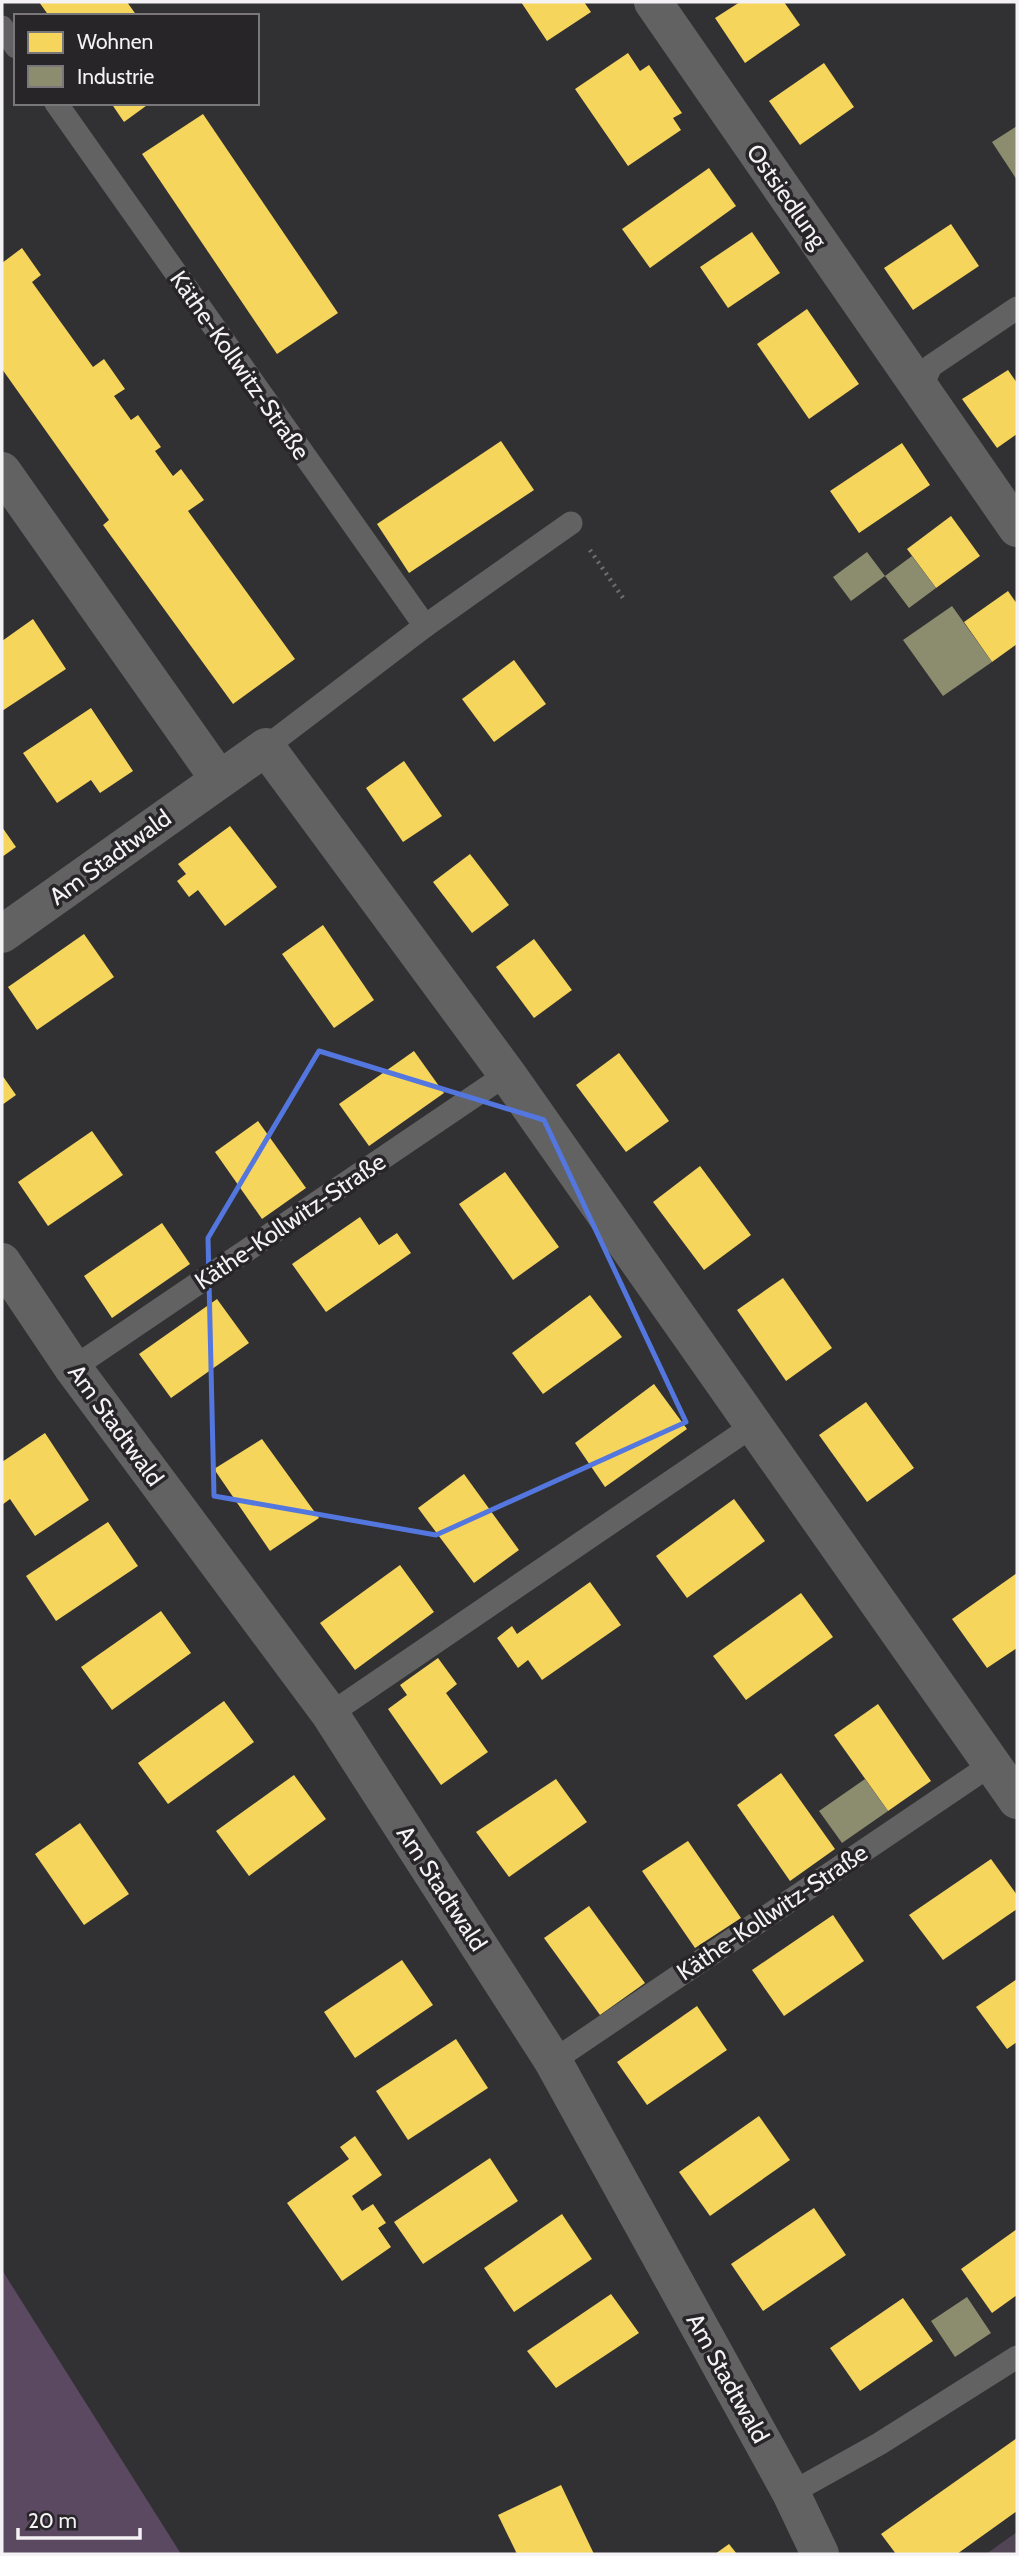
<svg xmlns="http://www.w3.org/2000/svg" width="1019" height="2556" viewBox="0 0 1019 2556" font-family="Cabin,sans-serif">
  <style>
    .green { fill: #524556 }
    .forest { fill: #5b4961 }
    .homes { fill: #f6d55c }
    .industry { fill: #8c8c6e }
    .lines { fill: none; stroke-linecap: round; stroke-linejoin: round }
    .path { stroke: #6f6e6e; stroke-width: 4.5; stroke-dasharray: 2 5; stroke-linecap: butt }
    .service { stroke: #626262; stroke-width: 23 }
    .minor { stroke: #626262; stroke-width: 38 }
    .marked { fill: none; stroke: #5377df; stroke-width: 5; stroke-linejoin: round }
    .labels { text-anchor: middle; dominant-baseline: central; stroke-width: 7; stroke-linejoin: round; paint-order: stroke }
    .street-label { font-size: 24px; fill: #f4f2f5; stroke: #282529 }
  </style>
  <rect width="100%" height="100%" fill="#313032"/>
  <!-- green -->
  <polygon class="green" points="1017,2532 1017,2554 986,2554"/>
  <!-- forest -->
  <polygon class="forest" points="2,2270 181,2554 2,2554"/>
  <!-- homes -->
  <g class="homes">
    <polygon points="39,2 127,2 137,16 49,16"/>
    <polygon points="521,2 584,2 591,12 547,41"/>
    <polygon points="740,2 784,2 800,25 745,63 715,18"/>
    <polygon points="628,53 640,71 649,65 682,113 673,118 681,130 628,166 575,89"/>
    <polygon points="824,63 854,107 800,145 769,101"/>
    <polygon points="111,103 150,103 124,122"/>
    <polygon points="203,114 338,313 277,354 142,154"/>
    <polygon points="709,168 736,206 650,268 622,229"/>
    <polygon points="951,224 979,266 913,310 884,268"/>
    <polygon points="752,232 780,273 728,308 700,267"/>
    <polygon points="22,248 41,275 32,282 93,367 104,359 125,389 114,396 131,420 138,415 161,447 155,451 173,476 181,469 204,500 188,511 295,659 233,704 103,525 109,520 2,369 2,263"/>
    <polygon points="807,309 859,384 809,419 757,344"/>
    <polygon points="1008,370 1017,383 1017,434 997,448 962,399"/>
    <polygon points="501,441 534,490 409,573 377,524"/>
    <polygon points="902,443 930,485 859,533 830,491"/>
    <polygon points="951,516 980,556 936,588 907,549"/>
    <polygon points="1008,591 1017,604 1017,644 992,662 964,622"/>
    <polygon points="33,619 66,669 2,711 2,641"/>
    <polygon points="514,660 546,704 494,742 462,699"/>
    <polygon points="91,708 133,771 100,793 91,780 57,803 23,753"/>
    <polygon points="404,761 442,816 403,842 366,788"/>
    <polygon points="230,826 277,887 225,926 198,890 189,897 177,881 186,874 178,864"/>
    <polygon points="2,827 16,847 2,857"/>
    <polygon points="470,854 509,905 472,933 433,882"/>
    <polygon points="323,925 374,1000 334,1028 282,954"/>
    <polygon points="84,934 114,977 37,1030 8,987"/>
    <polygon points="534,939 572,990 534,1018 496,967"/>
    <polygon points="414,1051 444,1093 369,1146 339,1104"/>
    <polygon points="619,1053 669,1121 626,1152 576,1085"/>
    <polygon points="2,1075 16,1095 2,1105"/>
    <polygon points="258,1121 306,1188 262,1219 215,1152"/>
    <polygon points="92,1131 123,1175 48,1226 18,1182"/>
    <polygon points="700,1166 751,1235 704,1270 653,1202"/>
    <polygon points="505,1172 559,1247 513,1280 459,1204"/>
    <polygon points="360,1217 379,1245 397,1233 411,1253 326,1312 292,1264"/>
    <polygon points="162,1223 190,1264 112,1318 84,1276"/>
    <polygon points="783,1278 832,1348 786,1381 737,1310"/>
    <polygon points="590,1295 622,1337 543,1394 512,1353"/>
    <polygon points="217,1299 249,1343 171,1398 139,1354"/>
    <polygon points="654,1384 687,1429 605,1487 575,1443"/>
    <polygon points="866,1402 914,1468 867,1502 819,1435"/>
    <polygon points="45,1433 89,1500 35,1536 10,1499 2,1505 2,1462"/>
    <polygon points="262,1439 319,1518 270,1551 214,1469"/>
    <polygon points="464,1474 519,1550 474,1583 418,1508"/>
    <polygon points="734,1499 765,1541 687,1598 656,1556"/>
    <polygon points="108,1522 138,1566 56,1621 26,1576"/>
    <polygon points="400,1565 434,1612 355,1670 320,1623"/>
    <polygon points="1017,1573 1017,1648 987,1668 952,1619"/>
    <polygon points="590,1582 621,1625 542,1680 528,1660 518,1668 497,1638 512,1626 517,1634"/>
    <polygon points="801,1593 833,1637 746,1700 713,1656"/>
    <polygon points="161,1611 191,1653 112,1710 81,1667"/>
    <polygon points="438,1658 457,1684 446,1693 488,1752 441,1785 388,1709 407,1695 400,1685"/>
    <polygon points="224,1701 254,1742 168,1804 138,1763"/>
    <polygon points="878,1704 931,1781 888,1811 834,1735"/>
    <polygon points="781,1773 835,1849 790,1881 737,1805"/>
    <polygon points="294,1775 326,1819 249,1876 216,1831"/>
    <polygon points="556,1779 587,1822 509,1877 476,1832"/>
    <polygon points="80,1823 129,1894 84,1925 35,1854"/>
    <polygon points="688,1841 741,1918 695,1948 642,1871"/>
    <polygon points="991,1859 1017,1895 1017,1909 943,1960 909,1915"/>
    <polygon points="589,1906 645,1983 600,2015 544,1938"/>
    <polygon points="833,1915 864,1961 784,2016 752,1970"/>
    <polygon points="402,1960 433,2005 355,2058 324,2012"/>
    <polygon points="1017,1979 1017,2042 1007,2049 976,2007"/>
    <polygon points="697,2006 727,2050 647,2105 617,2062"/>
    <polygon points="456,2039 488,2088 408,2140 376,2091"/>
    <polygon points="759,2116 790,2160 710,2216 679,2172"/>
    <polygon points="355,2136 382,2175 352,2196 362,2211 373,2204 386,2223 378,2228 391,2247 342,2281 287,2203 349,2159 340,2147"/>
    <polygon points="490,2158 518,2201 423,2264 394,2222"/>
    <polygon points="814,2208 846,2255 763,2311 731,2264"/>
    <polygon points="562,2214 592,2259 514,2312 484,2268"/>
    <polygon points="1017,2229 1017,2295 992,2313 961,2269"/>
    <polygon points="611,2294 639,2333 556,2388 527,2351"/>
    <polygon points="903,2298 933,2341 860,2391 830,2348"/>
    <polygon points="1017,2438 1017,2511 957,2554 896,2554 881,2534"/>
    <polygon points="561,2485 594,2554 517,2554 498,2515"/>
    <polygon points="729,2544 737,2554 715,2554"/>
  </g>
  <!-- industry -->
  <g class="industry">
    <polygon points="1017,126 1017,180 992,142"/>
    <polygon points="867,552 885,576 851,601 833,577"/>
    <polygon points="912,556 936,588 909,608 885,576"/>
    <polygon points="952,606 992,662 943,696 903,640"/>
    <polygon points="865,1779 888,1811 842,1843 819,1811"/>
    <polygon points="967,2297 991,2333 955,2357 931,2321"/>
  </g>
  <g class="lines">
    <!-- path -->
    <polyline class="path" points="590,550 623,598"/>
    <!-- service -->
    <g class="service">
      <polyline points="2,27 16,47"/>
      <polyline points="56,103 425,626"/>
      <polyline points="920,390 931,366 1017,308"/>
      <polyline points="266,747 425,626 571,523"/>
      <polyline points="73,1368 507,1074"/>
      <polyline points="330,1714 754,1425"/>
      <polyline points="553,2061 992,1764"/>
      <polyline points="791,2493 879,2444 1017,2357"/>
    </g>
    <!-- minor -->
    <g class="minor">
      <polyline points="653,2 1017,528"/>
      <polyline points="2,471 219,779"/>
      <polyline points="2,934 266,747 507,1074 1017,1800"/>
      <polyline points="2,1262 73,1368 330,1714 553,2061 791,2493 820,2554"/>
    </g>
  </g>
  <!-- marked area -->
  <path class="marked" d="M 319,1051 L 544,1120 L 686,1422 L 436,1535 L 214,1496 L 208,1238 Z"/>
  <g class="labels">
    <!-- street labels -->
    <g class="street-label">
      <text transform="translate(787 196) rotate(55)">Ostsiedlung</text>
      <text transform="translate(240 365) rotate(55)">Käthe-Kollwitz-Straße</text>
      <text transform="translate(110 857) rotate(-36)">Am Stadtwald</text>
      <text transform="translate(290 1221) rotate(-34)">Käthe-Kollwitz-Straße</text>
      <text transform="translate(116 1425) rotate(54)">Am Stadtwald</text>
      <text transform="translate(442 1888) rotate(57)">Am Stadtwald</text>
      <text transform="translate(772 1912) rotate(-34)">Käthe-Kollwitz-Straße</text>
      <text transform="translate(728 2378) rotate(61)">Am Stadtwald</text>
    </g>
  </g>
  <!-- border -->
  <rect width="1019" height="2556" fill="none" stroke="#f4f2f5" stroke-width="7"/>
  <!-- legend -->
  <rect x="14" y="14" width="245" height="91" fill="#282529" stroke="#7a777b" stroke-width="2"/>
  <rect x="28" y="32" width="35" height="21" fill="#f6d55c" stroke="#7a777b" stroke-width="2"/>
  <text x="77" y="49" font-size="21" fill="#f4f2f5">Wohnen</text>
  <rect x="28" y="66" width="35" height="21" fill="#8c8c6e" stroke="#7a777b" stroke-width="2"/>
  <text x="77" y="84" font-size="21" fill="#f4f2f5">Industrie</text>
  <!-- scale -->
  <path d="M18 2528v10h122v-10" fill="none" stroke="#f4f2f5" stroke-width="3.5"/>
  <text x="28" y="2528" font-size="21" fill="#f4f2f5" stroke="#282529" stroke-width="5" paint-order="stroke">20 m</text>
</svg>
